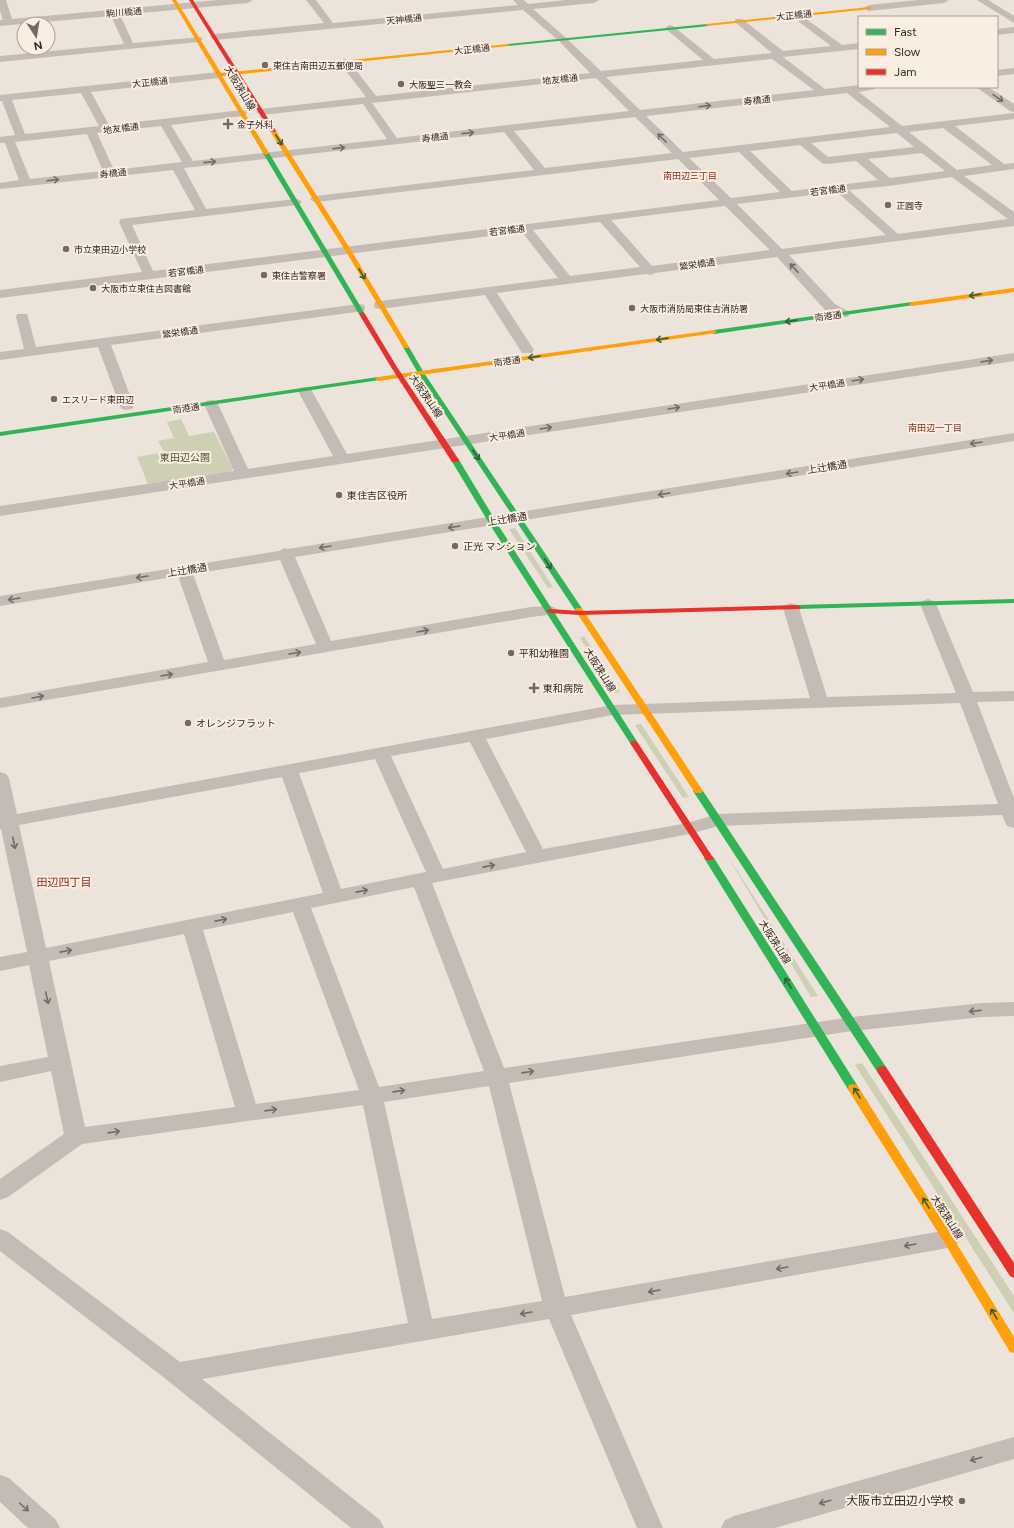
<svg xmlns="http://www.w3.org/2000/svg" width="1014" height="1528" viewBox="0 0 1014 1528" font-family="Figtree,'Noto Sans JP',sans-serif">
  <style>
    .green { fill: #cdd0b4 }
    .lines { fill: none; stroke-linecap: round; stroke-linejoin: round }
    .street { fill: #c4bbb5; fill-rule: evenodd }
    .fast { fill: #30b455; fill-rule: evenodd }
    .slow { fill: #ff9f0a; fill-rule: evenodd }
    .jam { fill: #e5322d; fill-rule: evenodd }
    .oneway { stroke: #756a65 }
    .oneway2 { stroke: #326038 }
    .poi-dot { fill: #746964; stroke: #faede1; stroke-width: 1.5 }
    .labels { text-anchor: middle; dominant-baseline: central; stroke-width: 4; stroke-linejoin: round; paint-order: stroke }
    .far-street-label { font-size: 9px; fill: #342824; stroke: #faede1 }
    .far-poi-label { font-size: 9px; fill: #342824; stroke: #faede1; text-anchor: start }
    .far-neighbourhood-label { font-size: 9px; fill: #872e19; stroke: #faede1 }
    .street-label { font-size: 10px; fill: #342824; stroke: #faede1 }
    .park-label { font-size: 10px; fill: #455327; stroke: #faede1 }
    .poi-label { font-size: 10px; fill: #342824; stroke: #faede1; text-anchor: start }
    .neighbourhood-label { font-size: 11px; fill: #872e19; stroke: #faede1 }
    .near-poi-label { font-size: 12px; fill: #342824; stroke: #faede1; text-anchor: end }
  </style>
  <rect width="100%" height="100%" fill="#ece3db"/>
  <!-- green -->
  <g class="green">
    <polygon points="181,419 189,436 214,432 233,469 229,472 148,484 137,457 164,452 158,441 174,438 167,422"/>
    <polygon points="515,528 553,587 548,588 509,529"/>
    <polygon points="584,636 620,692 615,693 580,638"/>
    <polygon points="641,724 689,797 683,798 635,725"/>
    <polygon points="725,852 818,996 811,997"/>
    <polygon points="862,1063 1014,1296 1014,1313 855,1065"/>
  </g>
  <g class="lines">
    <!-- street -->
    <g class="street">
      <polygon points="0,0 6,0 12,19 218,0 253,0 248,3 120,15 133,43 201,37 203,39 198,42 0,62 0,56 124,44 111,16 0,26 0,20 3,20 0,11"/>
      <path d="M 306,0 L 316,0 L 333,23 L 518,5 L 513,0 L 524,0 L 528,4 L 565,0 L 599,0 L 594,3 L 533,9 L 565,37 L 601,71 L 703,60 L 667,30 L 665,28 L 670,25 L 673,26 L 714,59 L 772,53 L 736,23 L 734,21 L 736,19 L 742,19 L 783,51 L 831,46 L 790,15 L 792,13 L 798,13 L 842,45 L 859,43 L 859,49 L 783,57 L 825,89 L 859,85 L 859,87 L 876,87 L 875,89 L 859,92 L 902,126 L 1014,113 L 1014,119 L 955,126 L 1004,164 L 1014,163 L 1014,169 L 964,176 L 1014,212 L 1014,226 L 789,255 L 835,304 L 848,311 L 849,314 L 848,317 L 838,317 L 825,310 L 777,257 L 655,273 L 650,275 L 646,274 L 497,293 L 534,350 L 532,353 L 522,353 L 485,295 L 380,309 L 375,308 L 374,305 L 375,302 L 380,301 L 558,278 L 522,232 L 0,298 L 0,290 L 142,272 L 119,222 L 121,219 L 195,210 L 173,170 L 0,189 L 0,183 L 19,180 L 5,143 L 0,143 L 0,137 L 15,135 L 2,101 L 0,101 L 0,95 L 219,72 L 223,73 L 224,75 L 219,78 L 91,92 L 109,125 L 242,110 L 246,111 L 247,113 L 246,115 L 242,116 L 171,125 L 193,161 L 387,139 L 363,104 L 261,115 L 256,112 L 261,109 L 366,97 L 339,62 L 344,59 L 348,60 L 376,96 L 590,73 L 559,41 L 523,10 L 215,40 L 210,37 L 215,34 L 324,23 ZM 772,59 L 814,90 L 640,110 L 606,77 ZM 596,78 L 629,111 L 397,138 L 372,103 ZM 81,93 L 99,126 L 25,134 L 12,100 ZM 847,93 L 890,127 L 683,152 L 646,116 ZM 635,117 L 672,153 L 545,168 L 514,131 ZM 161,126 L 182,162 L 114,170 L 97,133 ZM 943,128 L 992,165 L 957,170 L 909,132 ZM 504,132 L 534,170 L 316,196 L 312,197 L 310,199 L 312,201 L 316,202 L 678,159 L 719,200 L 153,271 L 132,225 L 296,205 L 300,204 L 302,202 L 300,200 L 296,199 L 206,209 L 184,168 ZM 897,133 L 914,147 L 828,157 L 811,143 ZM 87,134 L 103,171 L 30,179 L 15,142 ZM 800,145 L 822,163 L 826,164 L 856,161 L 878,180 L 792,191 L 750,151 ZM 739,152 L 780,192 L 731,198 L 689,158 ZM 922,153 L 945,171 L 890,178 L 868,159 ZM 952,177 L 1008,219 L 898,234 L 849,190 L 889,186 ZM 837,192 L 886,235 L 782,249 L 737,204 ZM 725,206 L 770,250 L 652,266 L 611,220 ZM 600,222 L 640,267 L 570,276 L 533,230 Z"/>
      <polygon points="918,0 949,0 944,3 869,11 864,8 869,5"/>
      <polygon points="977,0 988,0 1014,16 1014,23"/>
      <polygon points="1014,27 1014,33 997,35 997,29"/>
      <polygon points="1014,68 1014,74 997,76 997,70"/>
      <polygon points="976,87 988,87 1014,104 1014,112 1010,111"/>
      <polygon points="359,304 364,305 365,308 364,311 111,345 134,406 132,409 127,410 122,409 120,406 98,347 0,360 0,352 24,349 16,317 17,314 27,314 28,317 36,347"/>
      <polygon points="1014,353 1014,361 0,516 0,506 234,471 204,404 206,401 211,400 216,401 218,404 248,469 333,456 298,391 300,388 305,387 310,388 312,391 347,454"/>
      <path d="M 1014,433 L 1014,441 L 295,557 L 331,641 L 531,607 L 550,606 L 556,608 L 558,611 L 556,614 L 531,617 L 0,708 L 0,698 L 208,662 L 178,576 L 0,606 L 0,596 L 279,551 L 285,548 L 288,549 ZM 280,560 L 316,644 L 224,660 L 193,574 Z"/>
      <path d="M 928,599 L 934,601 L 936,604 L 973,692 L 1014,691 L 1014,701 L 977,702 L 1014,798 L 1014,828 L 1007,826 L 1002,815 L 718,826 L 690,834 L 432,883 L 504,1068 L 852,1017 L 982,1003 L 1014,1002 L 1014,1016 L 982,1017 L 852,1031 L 509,1083 L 565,1297 L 948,1230 L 956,1233 L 960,1239 L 956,1245 L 948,1248 L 571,1315 L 663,1528 L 637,1528 L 549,1319 L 202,1379 L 380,1520 L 384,1528 L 351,1528 L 167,1380 L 0,1251 L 0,1229 L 8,1232 L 180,1362 L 408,1323 L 363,1105 L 82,1144 L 8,1197 L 0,1200 L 0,1179 L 64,1134 L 51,1071 L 0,1082 L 0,1066 L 48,1057 L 29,965 L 0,971 L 0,957 L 27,952 L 1,829 L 0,829 L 0,772 L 6,774 L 9,778 L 17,814 L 613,705 L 810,698 L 783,608 L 785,605 L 791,603 L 797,605 L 799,608 L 827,697 L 956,693 L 920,604 L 922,601 ZM 960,703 L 998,804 L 717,814 L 688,823 L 543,849 L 486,739 L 613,715 ZM 470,742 L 526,852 L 443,869 L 391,756 ZM 375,759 L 426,872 L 341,889 L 299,773 ZM 282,777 L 323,893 L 46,948 L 19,825 ZM 414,887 L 484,1071 L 379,1087 L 311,908 ZM 293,912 L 359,1090 L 256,1104 L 203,930 ZM 184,934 L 235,1107 L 85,1127 L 49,961 ZM 489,1086 L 542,1301 L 432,1319 L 384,1102 Z"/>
      <polygon points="1014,1437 1014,1459 775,1528 721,1528 725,1520 734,1516"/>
      <polygon points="0,1475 9,1478 56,1520 60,1528 28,1528 0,1502"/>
    </g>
    <!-- fast -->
    <g class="fast">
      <polygon points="707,24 709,24 709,26 508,46 506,45 508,44"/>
      <polygon points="264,152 269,153 365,314 364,315 359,314 263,153"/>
      <polygon points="912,302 915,304 914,305 714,334 711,332 714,330"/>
      <polygon points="406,345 409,347 424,373 583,610 582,612 576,612 575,610 418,373 403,347"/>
      <polygon points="378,377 380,378 380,380 0,436 0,432"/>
      <polygon points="452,458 458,458 459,460 500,528 638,743 637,745 634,746 630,743 492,528 451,460"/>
      <polygon points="1014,599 1014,603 797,609 793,607 797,605"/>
      <polygon points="698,788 703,791 886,1067 887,1070 886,1073 882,1074 878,1073 693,791"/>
      <polygon points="709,855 714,858 857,1085 858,1088 857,1091 853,1092 849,1091 704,858"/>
    </g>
    <!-- slow -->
    <g class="slow">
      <polygon points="172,0 176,0 221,73 508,44 510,45 508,46 222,76 269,153 266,155 263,153"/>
      <polygon points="869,7 871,7 871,9 707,26 705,25 707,24"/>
      <polygon points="273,129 276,131 351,250 409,347 408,348 404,348 403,347 345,250 270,131"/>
      <polygon points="1014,288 1014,292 912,306 909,304 912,302"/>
      <polygon points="714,330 716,331 716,333 378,381 375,379 378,377"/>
      <polygon points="576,608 582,608 583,610 703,791 701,793 695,793 575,610"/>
      <polygon points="853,1084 857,1085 952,1236 1014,1337 1014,1353 1010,1352 944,1242 849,1091 848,1088 849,1085"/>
    </g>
    <!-- jam -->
    <g class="jam">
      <polygon points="189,0 193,0 276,131 275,132 270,131"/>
      <polygon points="362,312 365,314 397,367 459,460 458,462 452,462 391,367 359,314"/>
      <polygon points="797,605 801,607 800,609 580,615 550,613 546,611 550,609 580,611"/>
      <polygon points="634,740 638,743 712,856 714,858 712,860 706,860 630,743"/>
      <polygon points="882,1066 886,1067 1014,1263 1014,1278 1010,1276 878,1073 877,1070 878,1067"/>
    </g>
  </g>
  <!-- one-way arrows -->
  <defs><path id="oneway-shaft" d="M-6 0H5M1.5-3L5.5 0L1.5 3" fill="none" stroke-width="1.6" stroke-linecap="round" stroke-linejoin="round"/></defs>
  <g class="oneway">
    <use href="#oneway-shaft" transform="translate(998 98) rotate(34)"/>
    <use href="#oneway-shaft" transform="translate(705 106) rotate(-7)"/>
    <use href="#oneway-shaft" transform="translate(468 133) rotate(-6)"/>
    <use href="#oneway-shaft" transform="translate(662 138) rotate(-135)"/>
    <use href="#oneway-shaft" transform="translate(339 148) rotate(-7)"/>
    <use href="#oneway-shaft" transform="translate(210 162) rotate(-6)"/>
    <use href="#oneway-shaft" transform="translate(53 180) rotate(-7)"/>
    <use href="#oneway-shaft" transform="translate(794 268) rotate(-133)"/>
    <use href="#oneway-shaft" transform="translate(987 361) rotate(-8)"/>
    <use href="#oneway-shaft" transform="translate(858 380) rotate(-9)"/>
    <use href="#oneway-shaft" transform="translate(674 408) rotate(-9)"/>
    <use href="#oneway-shaft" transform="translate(546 428) rotate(-9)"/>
    <use href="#oneway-shaft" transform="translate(976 443) rotate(171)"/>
    <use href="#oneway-shaft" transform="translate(792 473) rotate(171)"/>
    <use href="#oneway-shaft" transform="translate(664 494) rotate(171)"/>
    <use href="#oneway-shaft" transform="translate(454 527) rotate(171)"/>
    <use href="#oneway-shaft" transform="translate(325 547) rotate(171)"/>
    <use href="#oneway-shaft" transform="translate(142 577) rotate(171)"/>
    <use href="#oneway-shaft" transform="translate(14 599) rotate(171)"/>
    <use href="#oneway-shaft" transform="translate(423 631) rotate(-10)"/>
    <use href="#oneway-shaft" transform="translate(295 653) rotate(-9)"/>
    <use href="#oneway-shaft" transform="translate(167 675) rotate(-10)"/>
    <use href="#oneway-shaft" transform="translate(38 697) rotate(-10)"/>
    <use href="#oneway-shaft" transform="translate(14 843) rotate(78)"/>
    <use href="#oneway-shaft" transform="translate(489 866) rotate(-11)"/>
    <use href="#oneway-shaft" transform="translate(362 891) rotate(-11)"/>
    <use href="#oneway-shaft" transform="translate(221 920) rotate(-11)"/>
    <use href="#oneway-shaft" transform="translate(66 951) rotate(-11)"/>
    <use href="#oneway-shaft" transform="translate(47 998) rotate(78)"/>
    <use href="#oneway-shaft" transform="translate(975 1011) rotate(174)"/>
    <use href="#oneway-shaft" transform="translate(528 1072) rotate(-8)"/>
    <use href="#oneway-shaft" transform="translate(399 1091) rotate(-8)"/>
    <use href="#oneway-shaft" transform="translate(271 1110) rotate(-8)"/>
    <use href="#oneway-shaft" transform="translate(114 1132) rotate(-8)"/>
    <use href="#oneway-shaft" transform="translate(910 1245) rotate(170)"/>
    <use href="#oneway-shaft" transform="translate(782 1268) rotate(170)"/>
    <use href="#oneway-shaft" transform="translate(654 1291) rotate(170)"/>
    <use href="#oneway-shaft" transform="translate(526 1313) rotate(170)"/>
    <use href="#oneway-shaft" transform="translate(976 1459) rotate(164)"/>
    <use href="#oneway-shaft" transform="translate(825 1502) rotate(164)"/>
    <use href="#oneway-shaft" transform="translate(24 1507) rotate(42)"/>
  </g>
  <g class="oneway2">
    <use href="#oneway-shaft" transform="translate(279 140) rotate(58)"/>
    <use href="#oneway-shaft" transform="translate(362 274) rotate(60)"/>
    <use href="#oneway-shaft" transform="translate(975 295) rotate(172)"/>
    <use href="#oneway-shaft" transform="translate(791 321) rotate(172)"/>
    <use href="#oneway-shaft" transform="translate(662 339) rotate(172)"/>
    <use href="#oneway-shaft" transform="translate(534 357) rotate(172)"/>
    <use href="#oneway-shaft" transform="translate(476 455) rotate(56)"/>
    <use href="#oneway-shaft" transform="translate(548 564) rotate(57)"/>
    <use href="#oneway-shaft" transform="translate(788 983) rotate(-122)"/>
    <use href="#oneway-shaft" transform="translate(857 1093) rotate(-122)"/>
    <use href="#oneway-shaft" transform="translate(926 1203) rotate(-122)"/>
    <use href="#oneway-shaft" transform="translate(994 1314) rotate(-121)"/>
  </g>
  <!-- markers -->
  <g class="poi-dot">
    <circle cx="265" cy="65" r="4"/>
    <circle cx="401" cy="84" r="4"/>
    <path d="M226 118h4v4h4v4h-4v4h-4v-4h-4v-4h4z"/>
    <circle cx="888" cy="205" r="4"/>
    <circle cx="66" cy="249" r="4"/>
    <circle cx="264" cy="275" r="4"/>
    <circle cx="93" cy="288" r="4"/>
    <circle cx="632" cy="308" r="4"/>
    <circle cx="54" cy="399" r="4"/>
    <circle cx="339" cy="495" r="4"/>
    <circle cx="455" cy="546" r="4"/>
    <circle cx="511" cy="653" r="4"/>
    <path d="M532 682h4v4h4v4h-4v4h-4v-4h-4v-4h4z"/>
    <circle cx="188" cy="723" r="4"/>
    <circle cx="962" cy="1501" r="4"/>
  </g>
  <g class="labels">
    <!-- far-street labels -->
    <g class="far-street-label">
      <text transform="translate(124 12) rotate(-5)">駒川橋通</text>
      <text transform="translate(794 15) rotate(-6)">大正橋通</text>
      <text transform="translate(404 19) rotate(-6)">天神橋通</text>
      <text transform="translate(472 49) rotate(-6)">大正橋通</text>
      <text transform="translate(560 79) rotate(-6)">地友橋通</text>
      <text transform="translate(150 82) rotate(-6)">大正橋通</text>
      <text transform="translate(757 100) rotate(-7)">寿橋通</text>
      <text transform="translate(121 128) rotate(-7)">地友橋通</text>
      <text transform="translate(435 137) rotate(-6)">寿橋通</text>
      <text transform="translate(113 173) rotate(-6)">寿橋通</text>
      <text transform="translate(828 190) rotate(-7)">若宮橋通</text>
      <text transform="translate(507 230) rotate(-7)">若宮橋通</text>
      <text transform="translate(697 264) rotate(-8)">繁栄橋通</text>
      <text transform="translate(186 271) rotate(-7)">若宮橋通</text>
      <text transform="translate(828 316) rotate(-8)">南港通</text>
      <text transform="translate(180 332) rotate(-8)">繁栄橋通</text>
      <text transform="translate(507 361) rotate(-8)">南港通</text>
      <text transform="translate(827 385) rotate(-9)">大平橋通</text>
      <text transform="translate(186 408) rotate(-8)">南港通</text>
      <text transform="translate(507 435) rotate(-9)">大平橋通</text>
      <text transform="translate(187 483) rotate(-9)">大平橋通</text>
    </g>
    <!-- far-poi labels -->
    <g class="far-poi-label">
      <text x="273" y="65">東住吉南田辺五郵便局</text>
      <text x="409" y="84">大阪聖三一教会</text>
      <text x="237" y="124">金子外科</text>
      <text x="896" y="205">正圓寺</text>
      <text x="74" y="249">市立東田辺小学校</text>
      <text x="272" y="275">東住吉警察署</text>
      <text x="101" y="288">大阪市立東住吉図書館</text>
      <text x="640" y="308">大阪市消防局東住吉消防署</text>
      <text x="62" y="399">エスリード東田辺</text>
    </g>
    <!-- far-neighbourhood labels -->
    <g class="far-neighbourhood-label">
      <text x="690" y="175">南田辺三丁目</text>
      <text x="935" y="427">南田辺一丁目</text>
    </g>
    <!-- street labels -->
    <g class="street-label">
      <text transform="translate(240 88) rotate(59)">大阪狭山線</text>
      <text transform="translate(426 396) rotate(56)">大阪狭山線</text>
      <text transform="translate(827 467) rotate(-9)">上辻橋通</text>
      <text transform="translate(507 519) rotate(-9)">上辻橋通</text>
      <text transform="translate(187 570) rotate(-9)">上辻橋通</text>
      <text transform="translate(600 670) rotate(58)">大阪狭山線</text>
      <text transform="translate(775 942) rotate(58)">大阪狭山線</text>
      <text transform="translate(947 1217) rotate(58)">大阪狭山線</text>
    </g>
    <!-- park labels -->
    <g class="park-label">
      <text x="185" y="457">東田辺公園</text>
    </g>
    <!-- poi labels -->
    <g class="poi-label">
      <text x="347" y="495">東住吉区役所</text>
      <text x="463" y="546">正光 マンション</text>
      <text x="519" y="653">平和幼稚園</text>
      <text x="543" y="688">東和病院</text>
      <text x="196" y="723">オレンジフラット</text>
    </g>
    <!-- neighbourhood labels -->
    <g class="neighbourhood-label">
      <text x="64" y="882">田辺四丁目</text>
    </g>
    <!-- near-poi labels -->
    <g class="near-poi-label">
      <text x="954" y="1501">大阪市立田辺小学校</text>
    </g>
  </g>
  <!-- legend -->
  <rect x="858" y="16" width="140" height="72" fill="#faede1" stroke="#ab9e95"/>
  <rect x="866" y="29" width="20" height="6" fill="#30b455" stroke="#ab9e95"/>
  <text x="894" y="36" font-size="12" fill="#342824">Fast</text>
  <rect x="866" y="49" width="20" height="6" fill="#ff9f0a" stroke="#ab9e95"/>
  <text x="894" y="56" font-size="12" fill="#342824">Slow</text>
  <rect x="866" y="69" width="20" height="6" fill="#e5322d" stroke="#ab9e95"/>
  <text x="894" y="76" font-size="12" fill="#342824">Jam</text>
  <!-- north arrow -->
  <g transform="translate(36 36) rotate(168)"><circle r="19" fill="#faede1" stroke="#ab9e95"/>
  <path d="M0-3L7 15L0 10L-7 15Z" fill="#746964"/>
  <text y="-6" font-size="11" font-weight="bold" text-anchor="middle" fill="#342824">N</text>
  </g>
</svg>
